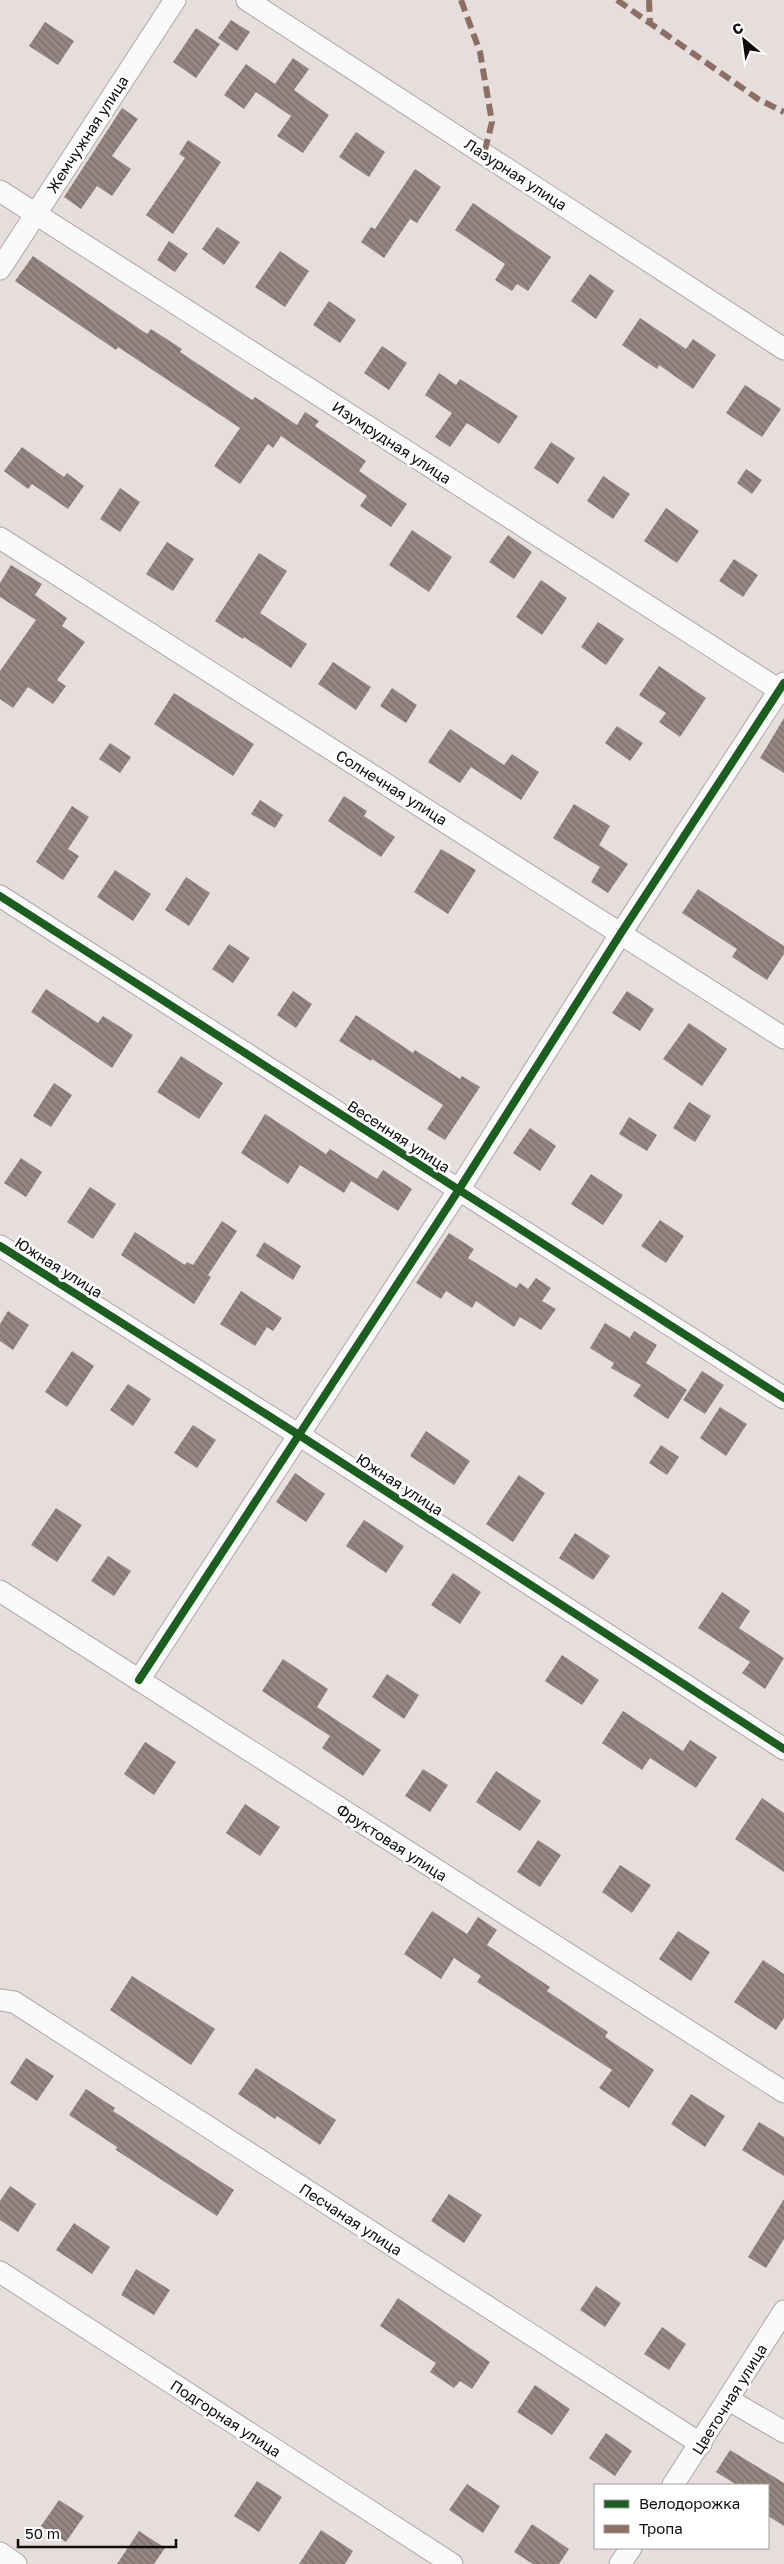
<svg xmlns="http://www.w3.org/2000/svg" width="784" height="2564" viewBox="0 0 784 2564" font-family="'Golos Text',sans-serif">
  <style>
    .building { fill: url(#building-back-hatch) }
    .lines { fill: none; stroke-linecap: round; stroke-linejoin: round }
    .street-casing { stroke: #aea8a8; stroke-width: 23 }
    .street { stroke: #fbfafa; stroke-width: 21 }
    .quiet { stroke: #8d6e63; stroke-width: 6; stroke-dasharray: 12 6; stroke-linecap: butt }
    .cycleway-casing { stroke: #fff; stroke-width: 11 }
    .cycleway { stroke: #1b5e20; stroke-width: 8 }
    .labels { text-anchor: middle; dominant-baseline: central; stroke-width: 5; stroke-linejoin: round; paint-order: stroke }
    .street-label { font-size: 15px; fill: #100b0b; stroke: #fff }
  </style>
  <defs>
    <pattern id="building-back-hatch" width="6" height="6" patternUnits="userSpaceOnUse" patternTransform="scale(1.25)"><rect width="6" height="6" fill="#958682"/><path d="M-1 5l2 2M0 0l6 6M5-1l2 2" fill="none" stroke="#786c69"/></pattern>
  </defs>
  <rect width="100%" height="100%" fill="#e6dedd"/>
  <!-- building -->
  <g class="building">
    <polygon points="231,20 250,32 237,51 218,38"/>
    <polygon points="45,22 74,41 58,65 29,46"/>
    <polygon points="196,28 220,44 196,78 173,62"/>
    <polygon points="293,58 309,69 294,90 329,115 303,153 277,136 291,116 256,92 244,109 224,95 246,64 275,84"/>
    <polygon points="122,108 138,119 112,156 131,169 112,196 97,186 81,209 64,197"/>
    <polygon points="356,132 385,152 369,177 339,157"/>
    <polygon points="188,140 221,162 173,234 146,215 185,158 179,154"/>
    <polygon points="415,169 441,187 417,223 410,219 384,258 361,242 371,227 375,229"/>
    <polygon points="473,203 551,257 528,291 517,284 512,291 495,280 505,264 455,230"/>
    <polygon points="217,227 240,242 224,265 202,249"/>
    <polygon points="169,241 188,254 175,272 157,260"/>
    <polygon points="280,251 309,271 285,307 255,287"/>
    <polygon points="33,256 147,334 151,329 182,349 180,352 252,400 255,397 297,425 305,412 319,421 315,426 366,461 359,471 407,504 391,527 360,506 367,496 281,436 273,448 268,444 240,484 214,466 240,428 118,347 116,350 15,281"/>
    <polygon points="590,274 614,291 596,319 571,301"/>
    <polygon points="329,301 356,320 340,343 313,325"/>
    <polygon points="640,318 686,349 693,339 716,355 693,389 659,365 657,369 622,345"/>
    <polygon points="382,346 407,363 389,390 364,373"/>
    <polygon points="439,373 456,385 460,379 518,416 499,444 467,423 450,447 435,437 452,413 425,395"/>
    <polygon points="745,385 781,409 762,437 726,413"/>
    <polygon points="551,442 575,458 558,484 534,468"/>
    <polygon points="22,447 64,477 67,473 84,486 68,509 32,484 28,489 4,471"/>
    <polygon points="746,469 762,480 752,494 737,483"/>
    <polygon points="603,476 630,494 613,519 587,501"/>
    <polygon points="120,488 140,502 120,532 100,519"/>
    <polygon points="666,508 699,531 677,563 644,541"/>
    <polygon points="412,530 452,557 429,592 389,565"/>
    <polygon points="508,535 532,552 514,579 489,562"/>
    <polygon points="167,542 194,559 173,591 146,574"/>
    <polygon points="259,553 287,571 260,613 307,644 291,668 244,637 243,639 215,621"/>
    <polygon points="734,559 758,575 743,597 719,581"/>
    <polygon points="11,565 42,584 35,595 67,618 62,626 85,642 57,680 66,686 53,704 28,687 13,708 0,699 0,671 36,620 0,597 0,583"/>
    <polygon points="541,580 567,598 542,635 516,617"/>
    <polygon points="598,622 624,639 606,665 581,647"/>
    <polygon points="333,662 371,687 356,710 318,684"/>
    <polygon points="659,666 706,698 680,737 659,722 666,713 639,695"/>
    <polygon points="392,688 417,705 406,723 380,706"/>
    <polygon points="174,693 254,744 233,776 154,724"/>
    <polygon points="784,718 784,773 760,758"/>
    <polygon points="617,726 643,743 630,761 605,743"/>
    <polygon points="450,729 504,765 512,754 539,772 521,800 471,767 460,783 428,762"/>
    <polygon points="110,743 131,757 120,773 99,759"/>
    <polygon points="344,796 367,811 364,816 395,837 381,857 328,821"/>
    <polygon points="260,800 283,815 275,828 251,814"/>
    <polygon points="574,804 610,826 599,845 628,864 608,893 591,882 600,867 553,838"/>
    <polygon points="72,806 89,817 68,849 79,856 63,880 36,862"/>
    <polygon points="441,849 476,870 448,914 414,892"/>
    <polygon points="115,870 151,894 133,921 97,897"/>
    <polygon points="186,877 210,893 189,926 165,910"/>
    <polygon points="698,889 784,946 784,954 767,980 732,957 737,949 682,913"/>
    <polygon points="229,944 250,958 233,983 212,969"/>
    <polygon points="46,989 98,1023 103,1016 133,1035 112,1068 31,1012"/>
    <polygon points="293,991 312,1004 296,1028 277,1015"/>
    <polygon points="627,991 654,1009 640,1031 612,1013"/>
    <polygon points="356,1015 413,1053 415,1050 460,1079 462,1076 480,1087 445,1140 427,1129 443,1105 372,1059 371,1061 339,1041"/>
    <polygon points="689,1023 727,1049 702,1086 663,1059"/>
    <polygon points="181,1056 223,1083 199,1119 157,1092"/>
    <polygon points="54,1083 72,1095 51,1127 33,1116"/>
    <polygon points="689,1102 711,1116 695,1142 673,1128"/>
    <polygon points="265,1114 326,1154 330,1149 377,1179 383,1170 412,1189 398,1211 351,1181 344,1193 300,1165 288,1184 241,1153"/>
    <polygon points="629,1117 657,1135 647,1151 619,1134"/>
    <polygon points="530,1128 556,1146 540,1171 513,1153"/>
    <polygon points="21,1158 42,1172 26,1197 4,1183"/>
    <polygon points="591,1174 623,1195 603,1225 571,1204"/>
    <polygon points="90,1187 116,1204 93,1239 67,1222"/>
    <polygon points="660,1220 684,1236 666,1263 641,1246"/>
    <polygon points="222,1221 237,1231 208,1275 211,1277 194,1304 121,1255 135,1232 185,1265 187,1262 193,1265"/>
    <polygon points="449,1233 474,1249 468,1258 516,1288 520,1283 528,1289 536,1278 551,1288 542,1301 556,1309 541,1330 520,1317 514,1327 476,1301 472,1308 446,1291 441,1299 416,1283"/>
    <polygon points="264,1242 301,1266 293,1280 256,1256"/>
    <polygon points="241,1291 282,1318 273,1331 267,1327 255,1346 220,1324"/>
    <polygon points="8,1311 29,1325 13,1350 0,1341 0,1324"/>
    <polygon points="605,1323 630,1338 634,1331 657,1345 646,1363 687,1390 668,1419 633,1396 641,1385 611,1368 614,1363 590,1348"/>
    <polygon points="72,1351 94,1366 67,1407 45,1392"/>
    <polygon points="702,1371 724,1385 705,1414 683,1400"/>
    <polygon points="128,1384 151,1399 133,1426 110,1410"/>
    <polygon points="720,1407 747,1424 726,1456 700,1438"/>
    <polygon points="193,1425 216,1440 197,1468 174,1453"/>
    <polygon points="426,1431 470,1461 454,1485 410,1456"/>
    <polygon points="661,1445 679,1457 667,1475 649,1463"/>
    <polygon points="295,1473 325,1494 306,1522 276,1502"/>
    <polygon points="519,1475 545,1493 513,1542 486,1524"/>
    <polygon points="56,1508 82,1525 57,1562 31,1545"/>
    <polygon points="364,1520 404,1546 386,1573 346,1546"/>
    <polygon points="575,1533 610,1556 593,1580 559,1558"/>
    <polygon points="108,1556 131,1571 114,1596 91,1581"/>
    <polygon points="453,1573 481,1592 460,1624 431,1605"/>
    <polygon points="722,1592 750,1611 739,1628 784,1658 765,1689 742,1673 750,1662 698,1628"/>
    <polygon points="562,1655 599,1680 582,1705 545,1681"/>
    <polygon points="283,1659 328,1689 317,1707 381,1750 363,1776 322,1748 330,1736 262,1691"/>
    <polygon points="387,1674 419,1695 404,1719 372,1697"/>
    <polygon points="623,1711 683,1751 690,1740 717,1757 696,1788 650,1758 642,1770 602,1743"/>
    <polygon points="145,1742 176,1762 154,1795 124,1774"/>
    <polygon points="423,1769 448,1785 430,1812 405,1796"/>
    <polygon points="496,1771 541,1801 520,1831 476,1802"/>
    <polygon points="762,1798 784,1813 784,1872 735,1839"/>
    <polygon points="245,1804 280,1827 260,1856 226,1833"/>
    <polygon points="538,1840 561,1855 540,1887 517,1872"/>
    <polygon points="620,1865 651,1885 632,1913 602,1892"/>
    <polygon points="432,1911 467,1934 478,1917 497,1930 487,1945 550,1987 547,1991 608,2032 605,2037 654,2070 629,2108 599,2088 612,2070 477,1982 481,1976 454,1958 441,1979 404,1954"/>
    <polygon points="678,1931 710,1952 691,1981 659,1959"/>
    <polygon points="763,1960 784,1974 784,2018 776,2030 734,2002"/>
    <polygon points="132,1976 215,2029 191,2065 110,2010"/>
    <polygon points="26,2058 54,2076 37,2101 10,2083"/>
    <polygon points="256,2068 336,2120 320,2145 277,2116 275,2119 238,2094"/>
    <polygon points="86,2089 115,2108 113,2111 234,2190 217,2216 116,2150 117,2147 69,2115"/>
    <polygon points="691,2094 725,2116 705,2147 671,2124"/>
    <polygon points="759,2122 784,2137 784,2176 742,2150"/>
    <polygon points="10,2186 36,2204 18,2232 0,2220 0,2201"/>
    <polygon points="449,2194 482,2215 464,2243 431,2221"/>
    <polygon points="784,2199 784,2239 766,2268 748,2257"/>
    <polygon points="74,2223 110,2247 92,2274 56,2250"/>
    <polygon points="136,2269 170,2290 154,2315 121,2295"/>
    <polygon points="596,2286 621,2303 605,2327 580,2310"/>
    <polygon points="398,2298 490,2362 472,2389 460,2381 454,2388 430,2372 436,2363 380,2326"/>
    <polygon points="662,2327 686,2344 669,2370 644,2354"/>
    <polygon points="535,2385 570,2409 552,2435 517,2412"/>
    <polygon points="606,2433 632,2451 615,2476 589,2458"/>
    <polygon points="730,2450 784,2483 784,2526 768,2516 768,2485 737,2485 716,2472"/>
    <polygon points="257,2481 282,2497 259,2532 234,2516"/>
    <polygon points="467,2484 500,2506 483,2533 449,2510"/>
    <polygon points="59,2500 84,2516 66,2542 41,2526"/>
    <polygon points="532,2524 569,2549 559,2564 533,2564 514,2552"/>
    <polygon points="321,2530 353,2551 345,2564 299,2564"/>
    <polygon points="139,2531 165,2548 154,2564 117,2564"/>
  </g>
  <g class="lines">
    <defs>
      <g id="street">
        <polyline points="247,0 784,349"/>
        <polyline points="0,191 784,693"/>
        <polyline points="0,269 175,0"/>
        <polyline points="0,538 784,1038"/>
        <polyline points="0,896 784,1398"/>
        <polyline points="0,1246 299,1435 784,1749"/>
        <polyline points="0,1591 784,2092"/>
        <polyline points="139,1680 458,1191 621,933 784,683"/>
        <polyline points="0,2000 14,2002 701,2444"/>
        <polyline points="0,2272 452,2564"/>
        <polyline points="729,2400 784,2432"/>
        <polyline points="673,2485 784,2311"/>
        <polyline points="0,2553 16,2564"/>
        <polyline points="620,2564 631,2548"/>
      </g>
    </defs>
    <!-- street casing -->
    <use href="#street" class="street-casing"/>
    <!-- street -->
    <use href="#street" class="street"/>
    <!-- quiet -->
    <g class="quiet">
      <polyline points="461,0 480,52 492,122 484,154"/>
      <polyline points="617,0 758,99 784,112"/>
      <polyline points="649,0 650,23"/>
    </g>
    <defs>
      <g id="cycleway">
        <polyline points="0,896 784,1398"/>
        <polyline points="0,1246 299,1435 784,1749"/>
        <polyline points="139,1680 458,1191 621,933 784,683"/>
      </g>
    </defs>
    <!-- cycleway casing -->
    <use href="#cycleway" class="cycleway-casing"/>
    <!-- cycleway -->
    <use href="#cycleway" class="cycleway"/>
  </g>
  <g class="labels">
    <!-- street labels -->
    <g class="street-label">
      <text transform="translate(87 134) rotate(-57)">Жемчужная улица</text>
      <text transform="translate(516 174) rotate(33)">Лазурная улица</text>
      <text transform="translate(392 442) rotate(33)">Изумрудная улица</text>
      <text transform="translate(392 787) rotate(32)">Солнечная улица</text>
      <text transform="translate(399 1136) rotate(33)">Весенняя улица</text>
      <text transform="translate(59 1267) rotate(32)">Южная улица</text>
      <text transform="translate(400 1484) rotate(33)">Южная улица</text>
      <text transform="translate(392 1842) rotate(33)">Фруктовая улица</text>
      <text transform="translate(351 2219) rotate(33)">Песчаная улица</text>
      <text transform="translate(729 2399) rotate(-58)">Цветочная улица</text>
      <text transform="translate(226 2418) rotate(33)">Подгорная улица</text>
    </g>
  </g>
  <!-- legend -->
  <rect x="594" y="2484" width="175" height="65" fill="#ffffff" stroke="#9f9d9d"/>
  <rect x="604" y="2500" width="25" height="8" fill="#1b5e20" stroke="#9f9d9d"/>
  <text x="639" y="2509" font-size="15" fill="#100b0b">Велодорожка</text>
  <rect x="604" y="2525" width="25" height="8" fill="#8d6e63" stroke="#9f9d9d"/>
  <text x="639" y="2534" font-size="15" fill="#100b0b">Тропа</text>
  <!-- north arrow -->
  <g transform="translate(744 40) rotate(331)" stroke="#ffffff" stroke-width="4" paint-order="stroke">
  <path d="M0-4L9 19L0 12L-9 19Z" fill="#100b0b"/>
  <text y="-8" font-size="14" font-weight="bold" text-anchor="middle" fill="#100b0b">С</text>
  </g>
  <!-- scale -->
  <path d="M18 2539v8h158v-8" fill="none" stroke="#100b0b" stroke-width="2.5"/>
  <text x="25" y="2539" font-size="15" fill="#100b0b" stroke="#ffffff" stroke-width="4" paint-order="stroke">50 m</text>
</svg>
